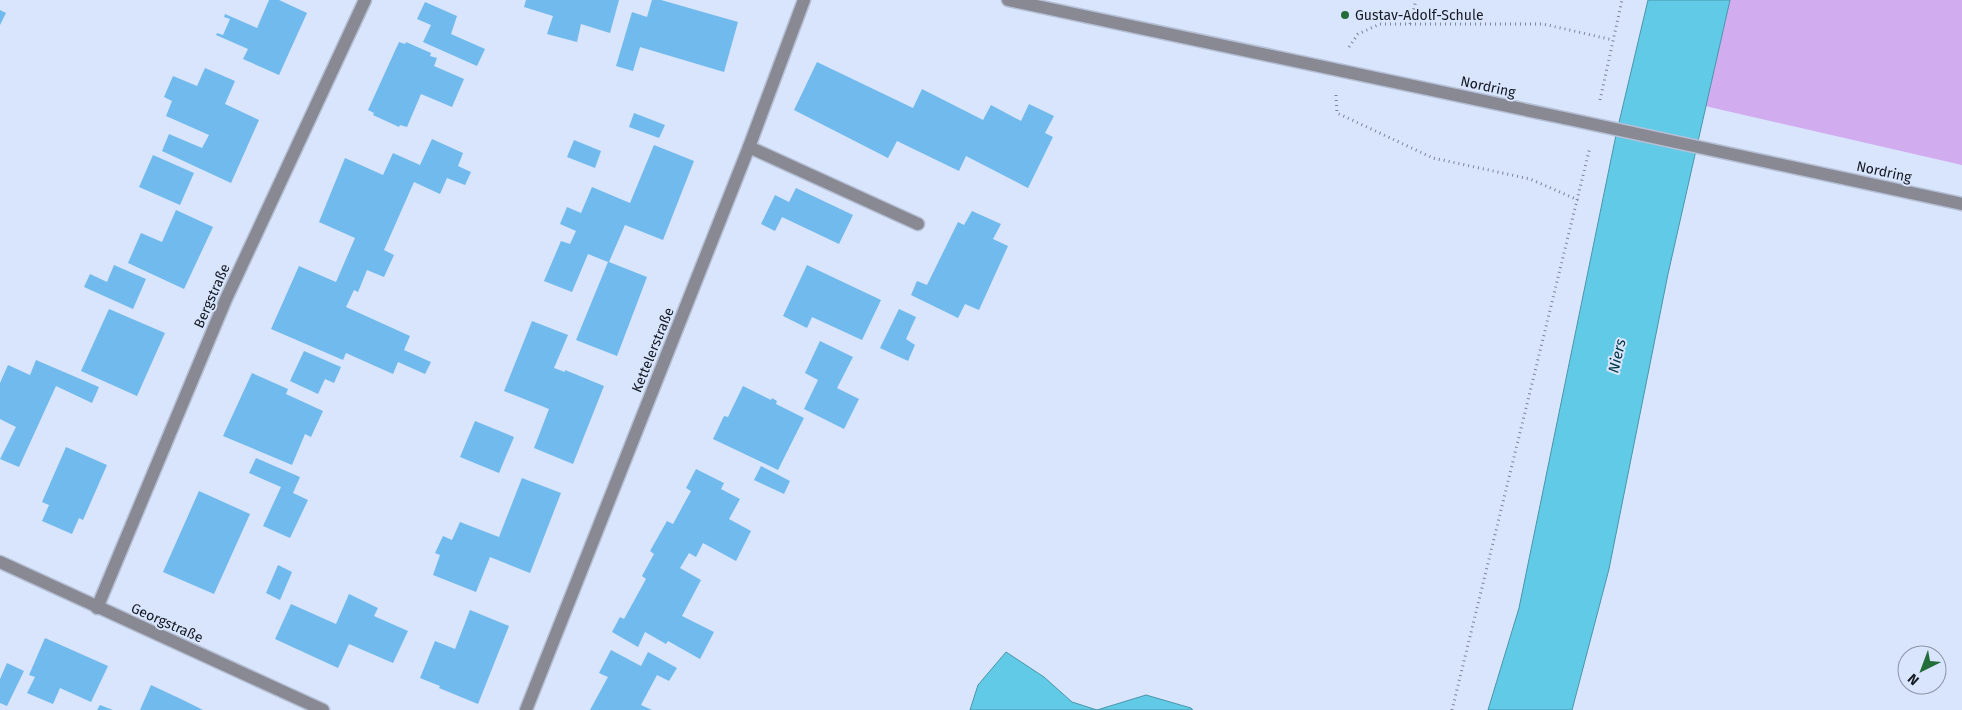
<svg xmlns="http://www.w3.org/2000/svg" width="1962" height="710" viewBox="0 0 1962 710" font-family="'Fira Sans',sans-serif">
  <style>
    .green { fill: #d1adf0 }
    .water { fill: #61cae6; stroke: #4a95ab }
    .building { fill: #71baed }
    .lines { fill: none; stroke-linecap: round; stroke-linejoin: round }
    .service-casing { stroke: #b5c0d6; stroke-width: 15 }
    .minor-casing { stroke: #b5c0d6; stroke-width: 15 }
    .tertiary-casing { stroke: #b5c0d6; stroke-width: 15 }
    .path { stroke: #7d8697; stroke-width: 3; stroke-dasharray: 1 4; stroke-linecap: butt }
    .service { stroke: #898994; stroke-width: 12 }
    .minor { stroke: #898994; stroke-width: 12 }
    .tertiary { stroke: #898994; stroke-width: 12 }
    .tertiary-bridge-casing { stroke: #b5c0d6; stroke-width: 15; stroke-linecap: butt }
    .tertiary-bridge { stroke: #898994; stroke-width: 12 }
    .poi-dot { fill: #236d3a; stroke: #d8e5fd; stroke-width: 2 }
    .labels { text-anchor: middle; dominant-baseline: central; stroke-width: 4; stroke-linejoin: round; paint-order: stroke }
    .poi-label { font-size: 14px; fill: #151a22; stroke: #d8e5fd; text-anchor: start }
    .street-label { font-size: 14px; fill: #151a22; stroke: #d8e5fd }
    .water-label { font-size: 15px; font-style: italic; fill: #023541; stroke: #d8e5fd }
  </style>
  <rect width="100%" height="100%" fill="#d8e5fd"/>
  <!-- green -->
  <polygon class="green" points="1730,0 1962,0 1962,165 1705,106"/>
  <!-- water -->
  <g class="water">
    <polygon points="1648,0 1730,0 1668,274 1609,569 1572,710 1488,710 1519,608 1616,135"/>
    <polygon points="1006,652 1044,677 1072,702 1097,710 970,710 978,685"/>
    <polygon points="1146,695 1191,708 1193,710 1097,710"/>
  </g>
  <!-- building -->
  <g class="building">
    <polygon points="269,0 279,0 307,13 279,75 243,59 248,49 216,35 217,33 223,35 230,19 224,17 225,14 257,28"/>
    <polygon points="526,0 619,0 610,33 581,24 577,42 547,34 553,16 524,7"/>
    <polygon points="652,0 661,0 738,22 724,72 640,47 633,71 616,66 632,12 647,17"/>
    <polygon points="425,2 457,16 451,34 485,49 477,66 423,42 431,25 417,19"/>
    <polygon points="0,10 6,13 0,25"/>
    <polygon points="399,42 405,44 406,42 431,53 430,56 437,58 434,66 464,79 452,107 421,94 407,127 400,125 399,127 373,115 374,113 368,110"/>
    <polygon points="817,62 913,108 922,89 983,120 991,105 1021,121 1029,104 1054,116 1045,133 1053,137 1028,188 966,156 959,171 897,141 888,158 794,110"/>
    <polygon points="205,68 235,81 225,104 259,120 231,183 162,151 169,134 202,148 209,135 166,116 172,101 164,97 173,76 197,86"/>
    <polygon points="634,113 665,125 659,138 629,127"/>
    <polygon points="432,139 463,153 458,166 471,172 465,185 447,178 440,194 414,182 384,250 394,255 384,277 367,270 358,292 354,290 346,307 410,336 404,350 431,362 425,374 398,362 393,374 346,353 343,360 271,329 299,266 336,282 355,238 319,222 345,158 383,175 393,153 420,165"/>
    <polygon points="574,140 601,151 595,168 567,157"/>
    <polygon points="654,145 694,161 663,240 625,225 609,262 647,277 617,356 576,340 608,262 588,254 572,292 544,281 561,241 570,244 576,231 560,224 567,207 581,213 592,187 630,203"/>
    <polygon points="153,155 194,173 180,205 139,187"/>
    <polygon points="796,188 853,215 839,244 782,217 775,231 761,224 775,195 789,202"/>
    <polygon points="176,210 213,227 184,289 128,263 141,233 162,242"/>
    <polygon points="972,211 1001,224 993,239 1008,246 979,310 965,304 958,318 911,295 917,281 927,285 958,222 964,225"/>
    <polygon points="114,265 146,279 133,309 84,287 90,274 107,282"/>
    <polygon points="807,265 881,300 862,340 812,317 807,328 783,316"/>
    <polygon points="109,309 165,333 137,396 81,371"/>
    <polygon points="899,309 916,317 906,339 915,345 908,361 880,348"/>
    <polygon points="532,321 568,335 554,368 565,372 565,370 604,386 573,464 534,448 549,409 504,391"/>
    <polygon points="820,341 853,357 837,388 859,399 844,429 804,409 818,380 805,373"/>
    <polygon points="304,351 341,367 334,383 325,379 318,394 290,381"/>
    <polygon points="36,360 99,387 92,403 56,386 19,467 0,459 16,427 0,419 0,383 8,365 30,375"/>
    <polygon points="252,373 288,389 286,394 323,411 311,437 305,434 292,465 223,436"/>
    <polygon points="743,386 771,400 772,398 777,401 776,404 804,418 778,470 713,439 724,416 728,417"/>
    <polygon points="475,421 514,437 499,473 460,457"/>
    <polygon points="66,447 107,465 83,520 79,518 72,534 42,521 49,505 42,502"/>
    <polygon points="256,458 300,477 293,493 308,500 290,538 263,526 281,487 249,473"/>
    <polygon points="761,466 790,481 784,494 754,480"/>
    <polygon points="696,469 724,483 721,489 740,499 729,519 751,531 736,561 703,543 696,557 689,553 680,568 701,580 682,616 714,632 700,659 668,641 666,644 645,632 638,647 612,632 620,617 624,619 646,579 642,576 654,554 650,551 667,521 673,524 691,491 686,488"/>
    <polygon points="522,478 561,493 530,573 490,557 476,592 433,575 440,555 435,553 443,536 452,540 460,522 499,537"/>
    <polygon points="199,491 250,514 214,594 163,572"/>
    <polygon points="278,565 292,572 280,600 266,593"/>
    <polygon points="349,594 378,608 374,616 408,631 393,663 349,644 338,668 275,639 291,604 336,624"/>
    <polygon points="470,610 509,626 478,704 439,688 440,686 420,678 435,641 455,649"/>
    <polygon points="45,638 108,666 91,702 60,688 53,704 27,693 35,677 29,675"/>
    <polygon points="611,650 641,666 648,652 677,668 669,681 657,675 641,705 652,710 590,710 608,677 599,673"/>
    <polygon points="7,663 24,671 7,706 0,703 0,679"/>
    <polygon points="151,685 183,700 203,710 140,710"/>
    <polygon points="100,705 113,710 97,710"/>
  </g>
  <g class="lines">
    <defs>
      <polyline id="service" points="749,147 918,224"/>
      <g id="minor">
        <polyline points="0,562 323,710"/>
        <polyline points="97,608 226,299 365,0"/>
        <polyline points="526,710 749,147 804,0"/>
      </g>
      <g id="tertiary">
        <polyline points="1008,0 1564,118"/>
        <polyline points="1768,162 1962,204"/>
      </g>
    </defs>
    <!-- service casing -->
    <use href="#service" class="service-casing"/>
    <!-- minor casing -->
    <use href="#minor" class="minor-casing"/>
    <!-- tertiary casing -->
    <use href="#tertiary" class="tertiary-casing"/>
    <!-- path -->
    <g class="path">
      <polyline points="1410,24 1416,0"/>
      <polyline points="1349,47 1358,34 1380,24 1543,24 1613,40"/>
      <polyline points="1336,95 1337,113 1433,158 1530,179 1578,200"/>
      <polyline points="1600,100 1622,0"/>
      <polyline points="1452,710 1590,147"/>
    </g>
    <!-- service -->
    <use href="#service" class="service"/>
    <!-- minor -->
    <use href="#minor" class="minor"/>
    <!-- tertiary -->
    <use href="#tertiary" class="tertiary"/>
    <defs>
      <polyline id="tertiary-bridge" points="1564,118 1768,162"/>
    </defs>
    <!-- tertiary-bridge casing -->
    <use href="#tertiary-bridge" class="tertiary-bridge-casing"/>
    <!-- tertiary-bridge -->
    <use href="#tertiary-bridge" class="tertiary-bridge"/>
  </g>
  <!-- markers -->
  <circle class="poi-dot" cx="1345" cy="15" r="5"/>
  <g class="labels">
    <!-- poi labels -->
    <g class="poi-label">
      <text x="1355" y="15">Gustav-Adolf-Schule</text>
    </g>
    <!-- street labels -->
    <g class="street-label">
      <text transform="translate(1488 87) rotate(12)">Nordring</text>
      <text transform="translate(1884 172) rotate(12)">Nordring</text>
      <text transform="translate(212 296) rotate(-66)">Bergstraße</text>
      <text transform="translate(653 350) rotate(-68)">Kettelerstraße</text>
      <text transform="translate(167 623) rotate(24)">Georgstraße</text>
    </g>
    <!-- water labels -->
    <g class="water-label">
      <text transform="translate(1617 356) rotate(-77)">Niers</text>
    </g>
  </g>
  <!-- north arrow -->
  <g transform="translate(1922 670) rotate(222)"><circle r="24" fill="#d8e5fd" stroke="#8a94a5"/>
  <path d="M0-4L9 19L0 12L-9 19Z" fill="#236d3a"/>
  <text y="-8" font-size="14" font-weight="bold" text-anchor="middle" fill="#151a22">N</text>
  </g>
</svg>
